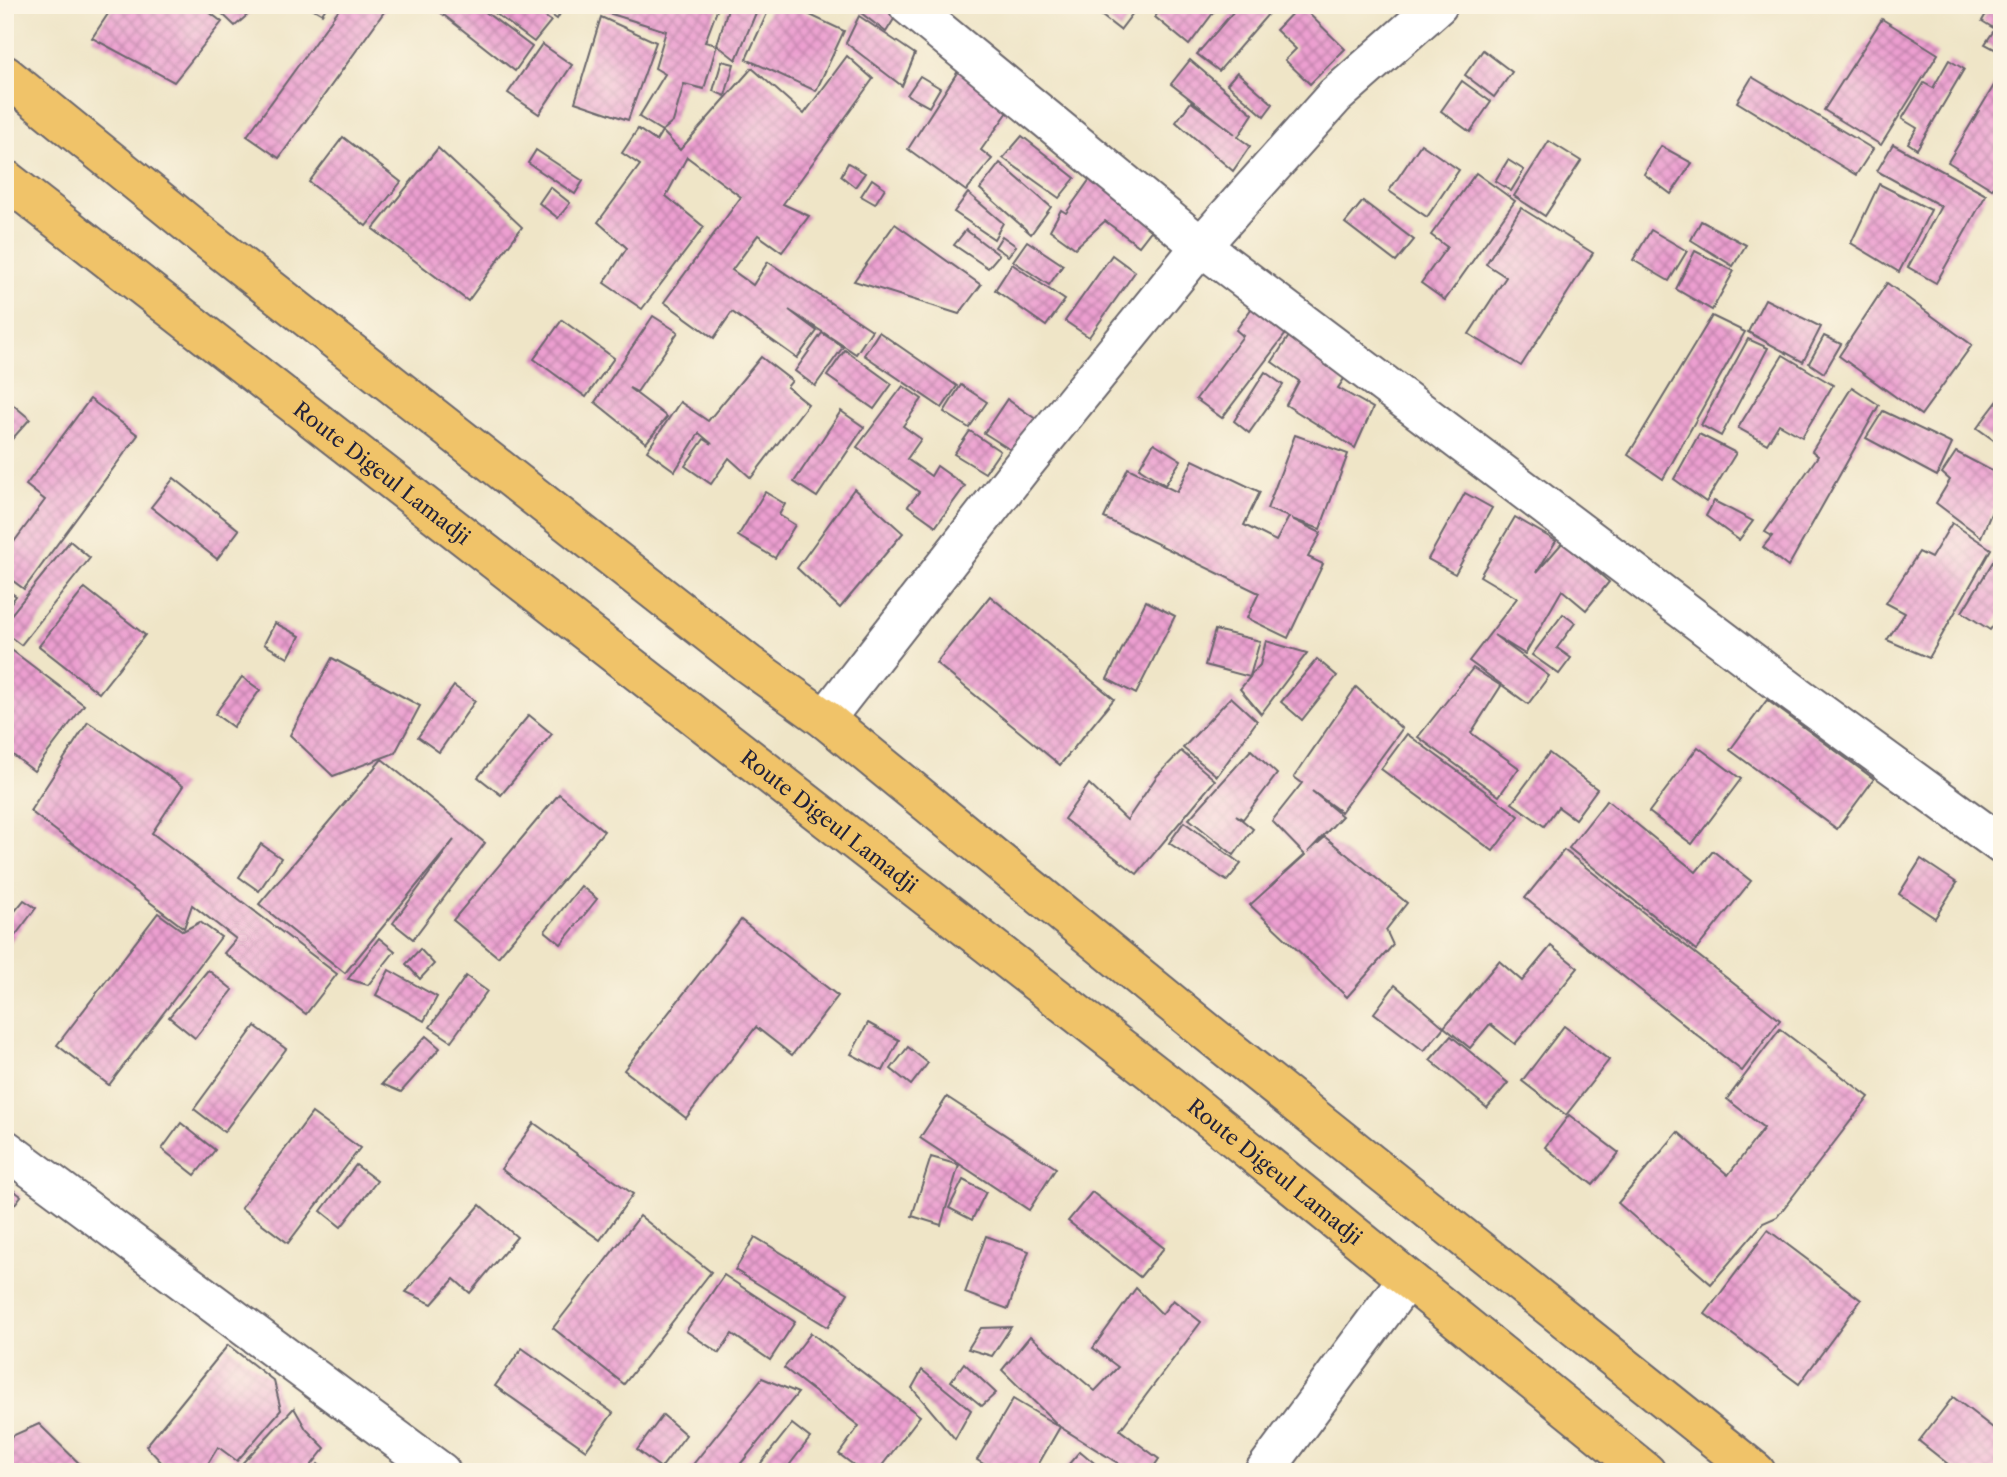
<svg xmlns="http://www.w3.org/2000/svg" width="2007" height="1477" viewBox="0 0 2007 1477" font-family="'Libre Caslon Text',serif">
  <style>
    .building { fill: url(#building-cross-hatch) }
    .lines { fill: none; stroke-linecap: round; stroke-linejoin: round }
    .minor-casing { stroke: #6a666c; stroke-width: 42 }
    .major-casing { stroke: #6a666c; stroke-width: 42 }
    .minor { stroke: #fff; stroke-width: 38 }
    .major { stroke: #f0c369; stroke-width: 38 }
    .labels { text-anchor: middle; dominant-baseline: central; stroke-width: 6; stroke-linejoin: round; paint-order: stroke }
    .street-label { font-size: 21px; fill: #22223b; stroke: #fcf5e5 }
  </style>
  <defs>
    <pattern id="building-cross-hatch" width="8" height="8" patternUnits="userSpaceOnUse" patternTransform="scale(1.75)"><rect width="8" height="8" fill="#ec9fd0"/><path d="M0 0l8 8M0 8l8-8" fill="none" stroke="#bf81aa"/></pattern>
  </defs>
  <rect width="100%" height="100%" fill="#fcf5e5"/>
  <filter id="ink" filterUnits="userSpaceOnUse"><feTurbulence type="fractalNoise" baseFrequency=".0143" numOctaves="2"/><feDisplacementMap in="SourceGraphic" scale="14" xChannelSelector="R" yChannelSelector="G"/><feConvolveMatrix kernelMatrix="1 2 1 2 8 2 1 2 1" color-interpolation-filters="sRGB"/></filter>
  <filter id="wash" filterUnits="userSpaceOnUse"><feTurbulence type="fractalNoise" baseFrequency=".00686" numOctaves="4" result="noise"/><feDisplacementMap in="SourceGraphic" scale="28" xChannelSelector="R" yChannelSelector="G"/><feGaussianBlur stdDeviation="1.57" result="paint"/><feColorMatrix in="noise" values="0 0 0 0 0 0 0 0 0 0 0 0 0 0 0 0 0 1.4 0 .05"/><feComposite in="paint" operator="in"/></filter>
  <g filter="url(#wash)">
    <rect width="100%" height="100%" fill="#efe5c7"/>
    <g id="blocks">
      <!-- building -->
      <g class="building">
        <polygon points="114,5 200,5 222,22 174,82 92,38"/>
        <polygon points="213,5 259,5 235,26"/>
        <polygon points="307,5 328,5 322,14"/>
        <polygon points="342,5 389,5 279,158 247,136"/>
        <polygon points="431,5 476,5 532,47 515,71"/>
        <polygon points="484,5 528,5 551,21 534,42"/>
        <polygon points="537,5 565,5 557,19"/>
        <polygon points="604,5 719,5 705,42 717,45 704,89 684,84 673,122 662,131 639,117 665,74 655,68 666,31 602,11"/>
        <polygon points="729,5 758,8 736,60 717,45"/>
        <polygon points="771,5 789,5 844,31 816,91 746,59"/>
        <polygon points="865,5 901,5 902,6 886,32 861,13"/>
        <polygon points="1088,5 1139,5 1120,30"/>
        <polygon points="1164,5 1219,5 1189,45 1155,17"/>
        <polygon points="1239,5 1276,5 1219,71 1197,54"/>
        <polygon points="1300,5 1345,49 1310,84 1285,60 1296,49 1276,30"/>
        <polygon points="1991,5 2002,5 2002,53 1985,44 1995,29 1982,21"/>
        <polygon points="859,16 915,54 902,86 846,43"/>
        <polygon points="601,17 656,42 628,120 575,102"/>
        <polygon points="1882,19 1938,54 1881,145 1824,110"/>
        <polygon points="542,44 572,65 539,114 508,93"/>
        <polygon points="1483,50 1512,72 1494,97 1465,75"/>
        <polygon points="847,56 873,79 783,204 809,216 782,252 758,235 732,270 753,285 768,262 872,330 856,354 789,310 817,331 797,358 732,312 714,338 664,302 741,197 687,157 666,196 704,227 642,309 604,283 627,248 598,222 640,165 622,153 638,129 656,141 662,131 680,150 752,68 804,114"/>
        <polygon points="1190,60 1253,114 1238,137 1250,146 1233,171 1176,122 1191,102 1235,134 1171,84"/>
        <polygon points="1949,60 1964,69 1917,149 1908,143 1917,128 1902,119 1924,83 1933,88"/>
        <polygon points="722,61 734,64 725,96 713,91"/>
        <polygon points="962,65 1015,102 981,150 992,159 966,191 908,149"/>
        <polygon points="1237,72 1273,104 1264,116 1227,84"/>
        <polygon points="2002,72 2002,172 1992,189 1948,162"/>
        <polygon points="920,76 940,88 929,107 907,95"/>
        <polygon points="1752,77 1873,149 1856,175 1737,102"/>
        <polygon points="1462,81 1491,102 1470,132 1441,111"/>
        <polygon points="1022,136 1075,178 1059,198 1003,158"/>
        <polygon points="343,137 401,182 366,226 309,182"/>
        <polygon points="1549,141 1581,161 1545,216 1514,196"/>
        <polygon points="1421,144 1459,170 1427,217 1389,191"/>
        <polygon points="1893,144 1986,195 1936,283 1908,267 1941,206 1877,171"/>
        <polygon points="1661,146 1692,163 1671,194 1644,174"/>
        <polygon points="438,148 522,227 468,301 373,229"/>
        <polygon points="536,150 583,181 575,194 528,163"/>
        <polygon points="1508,160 1524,170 1511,191 1495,181"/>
        <polygon points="848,163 865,173 855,187 841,176"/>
        <polygon points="1000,163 1051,207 1031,234 980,189"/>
        <polygon points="1097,169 1160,219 1139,246 1105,221 1075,248 1050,230 1061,210 1066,213"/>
        <polygon points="1476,173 1515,201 1445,300 1421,283 1447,247 1431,235"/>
        <polygon points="872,179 885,188 875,204 861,196"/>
        <polygon points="1879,184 1931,210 1899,272 1851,243"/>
        <polygon points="550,187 570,203 558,218 539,203"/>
        <polygon points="968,193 1003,223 994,239 954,212"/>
        <polygon points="1363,201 1414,240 1396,262 1345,223"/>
        <polygon points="1521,208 1593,253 1521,366 1469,334 1506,277 1486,264"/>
        <polygon points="1701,221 1746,245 1733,266 1691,240"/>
        <polygon points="895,224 981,285 959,314 854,281"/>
        <polygon points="966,230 999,255 988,268 954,245"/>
        <polygon points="1651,230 1687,251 1669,281 1633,260"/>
        <polygon points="1002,236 1016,246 1008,256 995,247"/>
        <polygon points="1027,241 1063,265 1049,285 1013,261"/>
        <polygon points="1695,251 1734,271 1712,310 1676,289"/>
        <polygon points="1112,255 1135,272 1089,337 1065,321"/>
        <polygon points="1012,264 1065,300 1046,326 995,290"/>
        <polygon points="1887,283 1972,345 1921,415 1839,356"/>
        <polygon points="1765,299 1821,327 1803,362 1748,332"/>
        <polygon points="1254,305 1288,331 1222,418 1196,399 1243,336 1236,330"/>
        <polygon points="653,316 678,332 637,392 629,388 667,417 646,443 595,402"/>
        <polygon points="1712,316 1745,332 1663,479 1628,455"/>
        <polygon points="562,320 614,358 586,397 534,359"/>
        <polygon points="1299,321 1355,362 1338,388 1373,408 1355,448 1286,405 1299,381 1272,362"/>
        <polygon points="879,332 957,386 942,408 864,355"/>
        <polygon points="822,333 843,347 815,386 795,371"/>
        <polygon points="1824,336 1841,344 1824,373 1809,363"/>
        <polygon points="1748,339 1768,348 1721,436 1701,425"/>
        <polygon points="845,350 892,384 874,409 827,376"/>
        <polygon points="1783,355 1833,385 1802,437 1779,424 1767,444 1738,428"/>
        <polygon points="761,357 792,381 787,387 808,404 751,478 729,458 711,484 685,466 704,439 712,444 699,433 675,471 647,451 680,402 708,421"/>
        <polygon points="1265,372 1283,385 1249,433 1234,421"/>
        <polygon points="961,385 987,402 969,428 944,412"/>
        <polygon points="903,386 922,399 903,426 921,439 907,459 931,476 937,466 965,486 936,526 908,506 919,492 857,447"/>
        <polygon points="1852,387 1879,405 1788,567 1763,547 1772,536 1765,532 1818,456 1812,451"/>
        <polygon points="5,398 30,419 5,447"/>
        <polygon points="2000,398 2002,399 2002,446 1977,428"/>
        <polygon points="90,399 138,435 24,589 5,575 5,554 45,500 26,485"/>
        <polygon points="1007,399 1043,424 1020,456 984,433"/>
        <polygon points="841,411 864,427 817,497 794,482"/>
        <polygon points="1883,411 1952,444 1937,476 1866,438"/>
        <polygon points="970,431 1000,451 985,473 954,454"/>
        <polygon points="1699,434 1736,453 1706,502 1674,479"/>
        <polygon points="1295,435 1348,454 1320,529 1292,519 1321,533 1308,557 1323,564 1288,638 1247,618 1259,593 1104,518 1128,468 1177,492 1193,460 1260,492 1244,525 1276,541 1289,517 1267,509"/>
        <polygon points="1154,443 1181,460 1165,485 1139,468"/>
        <polygon points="1956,452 2002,476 2002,514 1993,509 1981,537 1936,503 1950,480 1942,473"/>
        <polygon points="174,478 239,530 217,559 151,507"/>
        <polygon points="854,489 903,533 840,608 797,568"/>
        <polygon points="765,492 785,504 779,515 795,525 775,558 738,536"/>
        <polygon points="1465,493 1492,508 1455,574 1428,559"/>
        <polygon points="1714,501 1753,521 1739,540 1706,516"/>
        <polygon points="1515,517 1556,541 1537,572 1563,542 1609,582 1586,610 1562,590 1525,654 1494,635 1549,676 1528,704 1469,661 1517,598 1480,576"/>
        <polygon points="1952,523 1991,549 1929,658 1887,640 1905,613 1886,603 1919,552 1931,558"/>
        <polygon points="70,541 90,558 21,645 5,633 5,622"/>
        <polygon points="1999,552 2002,554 2002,612 1990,630 1962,612"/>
        <polygon points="85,588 145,635 99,693 39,646"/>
        <polygon points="5,589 16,596 5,610"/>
        <polygon points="990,596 1114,699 1060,765 936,663"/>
        <polygon points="1146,601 1175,616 1136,694 1107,679"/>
        <polygon points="1563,614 1575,623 1557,648 1571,658 1559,674 1532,655"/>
        <polygon points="275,623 300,636 288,658 264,644"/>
        <polygon points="1215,630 1260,641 1250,676 1260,665 1266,641 1307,653 1261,714 1240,689 1250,677 1205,665"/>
        <polygon points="5,645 84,705 34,771 5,749"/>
        <polygon points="332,658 420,706 395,753 333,776 290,735"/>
        <polygon points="1317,659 1337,676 1302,720 1281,702"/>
        <polygon points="1473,668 1501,686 1471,733 1519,768 1499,796 1418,737"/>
        <polygon points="242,677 260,690 233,727 215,714"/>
        <polygon points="454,686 475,701 439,752 418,737"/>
        <polygon points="1356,687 1402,729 1341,812 1312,791 1342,816 1308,852 1325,837 1407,903 1386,930 1393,945 1347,997 1250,905 1305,855 1272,821 1302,783 1294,777"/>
        <polygon points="1231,697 1257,721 1217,776 1183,748"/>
        <polygon points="1767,700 1874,779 1837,829 1730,750"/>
        <polygon points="529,715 552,734 501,795 478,777"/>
        <polygon points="88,722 183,786 152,833 337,974 306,1014 224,953 236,939 192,905 184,928 30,811"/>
        <polygon points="1407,734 1519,816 1493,851 1381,769"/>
        <polygon points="1698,747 1741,779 1692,844 1649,812"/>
        <polygon points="1251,750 1277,774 1243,819 1236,815 1253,829 1234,855 1189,819"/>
        <polygon points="1181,751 1215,780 1137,874 1064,819 1089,784 1127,820 1157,776"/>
        <polygon points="1549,753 1597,789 1575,819 1558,807 1544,826 1512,803"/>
        <polygon points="382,759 485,843 413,939 393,923 454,840 345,973 259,904"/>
        <polygon points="559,794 604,831 498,957 453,920"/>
        <polygon points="1607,800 1696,872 1713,851 1751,881 1696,950 1569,848"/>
        <polygon points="1184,822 1241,864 1227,881 1169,843"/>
        <polygon points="261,844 281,858 259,891 239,877"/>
        <polygon points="1564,850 1780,1020 1742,1071 1525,898"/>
        <polygon points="1921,859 1957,883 1935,918 1899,894"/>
        <polygon points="581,886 597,899 561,944 545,931"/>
        <polygon points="24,900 36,908 5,949 5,923"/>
        <polygon points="158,913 183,931 200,922 221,937 109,1085 57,1045"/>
        <polygon points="741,920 838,996 792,1055 756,1027 686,1118 624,1070"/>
        <polygon points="379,938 395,951 368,985 348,979"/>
        <polygon points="1551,946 1578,968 1515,1044 1490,1024 1470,1048 1444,1027 1499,961 1522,981"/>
        <polygon points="420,949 434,964 420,979 406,964"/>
        <polygon points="208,970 233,990 195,1038 169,1017"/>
        <polygon points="389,970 437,997 424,1021 376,995"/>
        <polygon points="466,976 487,991 451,1041 430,1027"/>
        <polygon points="1395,985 1444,1027 1424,1051 1374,1013"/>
        <polygon points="868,1023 899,1040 883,1071 851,1054"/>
        <polygon points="255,1026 286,1049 224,1132 194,1109"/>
        <polygon points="1564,1026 1609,1060 1566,1115 1522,1081"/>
        <polygon points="1780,1029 1869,1097 1777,1217 1763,1223 1711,1284 1618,1203 1678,1132 1728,1175 1764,1128 1727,1099"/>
        <polygon points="426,1036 440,1048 401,1092 382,1084"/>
        <polygon points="1451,1036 1508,1083 1487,1108 1430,1060"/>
        <polygon points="908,1047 928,1063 911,1085 891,1069"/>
        <polygon points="947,1097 1056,1168 1029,1210 920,1138"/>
        <polygon points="312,1113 360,1148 288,1243 241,1208"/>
        <polygon points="1569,1115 1619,1153 1593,1185 1545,1147"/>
        <polygon points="181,1123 215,1150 195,1175 162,1149"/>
        <polygon points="534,1123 633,1194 600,1240 501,1169"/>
        <polygon points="931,1157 959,1165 941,1225 912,1216"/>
        <polygon points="356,1165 377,1181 341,1227 321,1211"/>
        <polygon points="963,1180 986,1192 972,1220 949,1208"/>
        <polygon points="5,1184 21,1196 5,1217"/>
        <polygon points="1092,1192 1164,1248 1140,1277 1068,1221"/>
        <polygon points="480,1205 517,1237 470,1293 454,1279 432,1304 406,1292"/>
        <polygon points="640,1216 711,1272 624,1384 553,1328"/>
        <polygon points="1768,1230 1861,1300 1799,1384 1705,1314"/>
        <polygon points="986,1236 1029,1251 1008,1309 965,1293"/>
        <polygon points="755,1237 848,1293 828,1327 735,1270"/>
        <polygon points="724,1275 795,1322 770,1360 732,1334 719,1353 686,1331"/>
        <polygon points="1136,1288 1162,1314 1173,1300 1201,1322 1120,1430 1159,1459 1150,1472 1132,1472 1060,1427 1034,1472 997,1472 977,1460 1013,1399 1060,1427 1002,1370 1030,1336 1095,1391 1118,1367 1093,1348"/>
        <polygon points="1011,1327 992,1356 968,1349 981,1328"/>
        <polygon points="811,1333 920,1416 877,1472 863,1472 839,1454 859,1426 784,1368"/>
        <polygon points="228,1345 274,1381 281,1410 237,1461 218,1447 206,1467 211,1472 161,1472 165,1466 146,1446"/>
        <polygon points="522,1348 613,1413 586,1450 495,1386"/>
        <polygon points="964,1363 996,1393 982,1406 951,1381"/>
        <polygon points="922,1370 971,1410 955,1439 912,1388"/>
        <polygon points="762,1378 798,1393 734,1472 687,1472"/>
        <polygon points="1953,1397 2002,1435 2002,1472 1958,1472 1919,1441"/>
        <polygon points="294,1408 306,1429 325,1448 306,1472 234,1472"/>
        <polygon points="663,1415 686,1435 661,1468 637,1450"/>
        <polygon points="39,1424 88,1472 5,1472 5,1446 12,1436"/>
        <polygon points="792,1424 810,1438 784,1472 754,1472"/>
        <polygon points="1080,1451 1105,1472 1062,1472"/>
        <polygon points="318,1464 326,1472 312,1472"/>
      </g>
    </g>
  </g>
  <g filter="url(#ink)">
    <use href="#blocks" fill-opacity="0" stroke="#6a666c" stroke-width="2"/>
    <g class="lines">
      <defs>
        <g id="minor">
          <polyline points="908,5 1201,246 1796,695 2002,845"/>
          <polyline points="825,719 1021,468 1201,246 1335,96 1438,5"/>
          <polyline points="5,1149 441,1472"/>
          <polyline points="1264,1472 1407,1279"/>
        </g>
        <g id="major">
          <polyline points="5,75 208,240 748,664 825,719 1207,1032 1756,1472"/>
          <path id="s1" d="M 5,179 L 1170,1086 L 1646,1472"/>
        </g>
      </defs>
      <!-- minor casing -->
      <use href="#minor" class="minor-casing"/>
      <!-- major casing -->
      <use href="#major" class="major-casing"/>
      <!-- minor -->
      <use href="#minor" class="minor"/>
      <!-- major -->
      <use href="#major" class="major"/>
    </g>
  </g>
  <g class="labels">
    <!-- street labels -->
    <g class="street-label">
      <text stroke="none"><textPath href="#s1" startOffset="478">Route Digeul Lamadji</textPath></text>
      <text stroke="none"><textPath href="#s1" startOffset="1045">Route Digeul Lamadji</textPath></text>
      <text stroke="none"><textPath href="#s1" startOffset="1612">Route Digeul Lamadji</textPath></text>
    </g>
  </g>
  <!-- margin -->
  <rect width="2007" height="1477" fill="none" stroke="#fcf5e5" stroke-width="28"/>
</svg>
